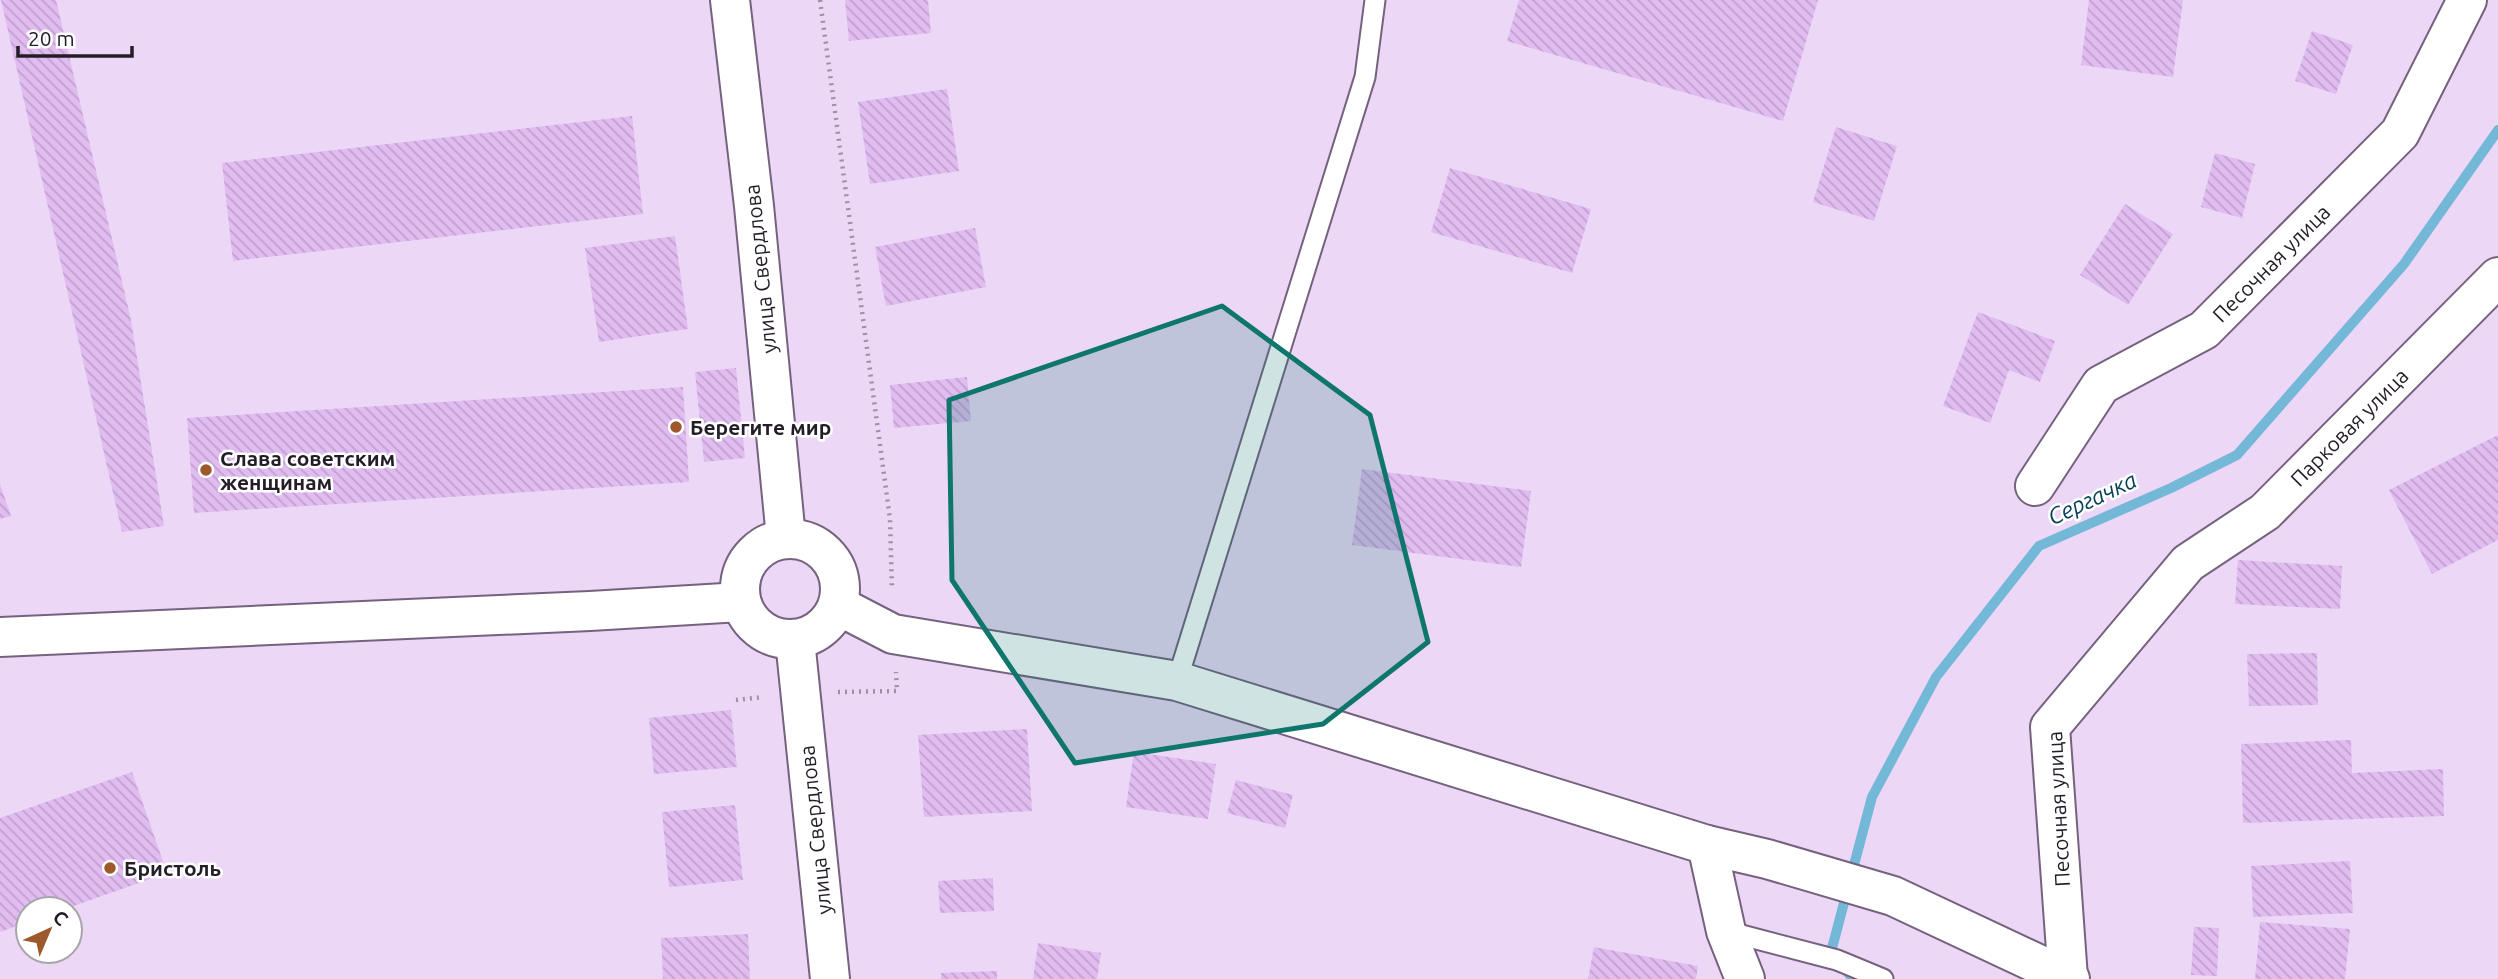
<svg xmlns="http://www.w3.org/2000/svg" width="2498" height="979" viewBox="0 0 2498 979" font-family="Ubuntu,sans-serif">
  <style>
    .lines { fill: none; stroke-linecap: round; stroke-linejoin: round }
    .stream { stroke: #74b8d8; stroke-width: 10 }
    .building { fill: url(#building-back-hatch) }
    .service-casing { stroke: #75627e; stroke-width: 23 }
    .minor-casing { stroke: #75627e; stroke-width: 42 }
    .tertiary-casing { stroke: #75627e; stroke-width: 42 }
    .path { stroke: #9f8fa6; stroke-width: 4.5; stroke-dasharray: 2 5; stroke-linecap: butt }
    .service { stroke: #fff; stroke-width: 19 }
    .minor { stroke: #fff; stroke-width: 38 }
    .tertiary { stroke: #fff; stroke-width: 38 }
    .marked { fill: #0f766e; fill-opacity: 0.2; stroke: #0f766e; stroke-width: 5; stroke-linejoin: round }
    .poi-dot { fill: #9d592b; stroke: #fff; stroke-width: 2.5 }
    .labels { text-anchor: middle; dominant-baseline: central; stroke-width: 5; stroke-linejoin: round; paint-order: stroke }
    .street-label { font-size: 21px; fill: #241d28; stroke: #fff }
    .poi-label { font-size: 21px; font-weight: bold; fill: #241d28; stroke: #fff; text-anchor: start }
    .water-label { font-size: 23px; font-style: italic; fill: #054258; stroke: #fff }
  </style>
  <defs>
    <pattern id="building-back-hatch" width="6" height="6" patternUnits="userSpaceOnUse" patternTransform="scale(1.75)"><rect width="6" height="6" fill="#e0bcf1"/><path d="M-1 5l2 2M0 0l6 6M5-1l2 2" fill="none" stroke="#c0a1cf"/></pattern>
  </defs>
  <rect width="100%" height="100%" fill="#edd7f7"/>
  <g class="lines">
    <!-- stream -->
    <polyline class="stream" points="1853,979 1831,952 1872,797 1936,677 2039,546 2171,488 2237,455 2404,264 2498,130"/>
  </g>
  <!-- building -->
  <g class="building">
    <polygon points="1,0 56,0 131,320 164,526 122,532"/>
    <polygon points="845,0 928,0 931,33 849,41"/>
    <polygon points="1519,0 1818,0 1783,121 1507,41"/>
    <polygon points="2089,0 2183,0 2173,77 2081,65"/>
    <polygon points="2312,31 2353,45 2336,94 2295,81"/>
    <polygon points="947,89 959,171 870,184 858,102"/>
    <polygon points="632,116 643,214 233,261 222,163"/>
    <polygon points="1836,127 1897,146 1874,221 1813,202"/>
    <polygon points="2215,153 2255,164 2242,218 2201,207"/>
    <polygon points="1450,168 1591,209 1572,273 1431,232"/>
    <polygon points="2125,204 2173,234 2128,305 2080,275"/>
    <polygon points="975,228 986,287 886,306 875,247"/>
    <polygon points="675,236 688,329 599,342 585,248"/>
    <polygon points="1978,312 2055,341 2040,382 2009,370 1990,423 1943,406"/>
    <polygon points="736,368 745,458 704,462 695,372"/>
    <polygon points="967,377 971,421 894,428 890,385"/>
    <polygon points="683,387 689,482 194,513 187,418"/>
    <polygon points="2498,435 2498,540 2432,574 2389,490"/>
    <polygon points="1362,469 1531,491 1521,567 1352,545"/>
    <polygon points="0,484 11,516 0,519"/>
    <polygon points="2238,560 2342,566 2340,609 2235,604"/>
    <polygon points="2317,653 2318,705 2249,706 2247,654"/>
    <polygon points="731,710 737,767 654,774 649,718"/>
    <polygon points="1027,729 1032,811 924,817 918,735"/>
    <polygon points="2351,740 2352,773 2443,769 2444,816 2243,823 2241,744"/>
    <polygon points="1134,752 1216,764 1208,819 1126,807"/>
    <polygon points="132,772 167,873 65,909 28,909 28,922 0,932 0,818"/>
    <polygon points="1236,780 1293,795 1285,828 1227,813"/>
    <polygon points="735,805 743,880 669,887 662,812"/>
    <polygon points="2350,861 2353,913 2253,917 2251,866"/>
    <polygon points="993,878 994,911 940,913 938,881"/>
    <polygon points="2260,922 2350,929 2345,979 2255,979"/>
    <polygon points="2194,927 2219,928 2217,976 2191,975"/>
    <polygon points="748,934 750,979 663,979 661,938"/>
    <polygon points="1038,943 1101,953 1097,979 1033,979"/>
    <polygon points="1594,947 1698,966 1696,979 1588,979"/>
    <polygon points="997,971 997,979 941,979 941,973"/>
  </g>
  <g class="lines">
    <defs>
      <g id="service">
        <polyline points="1177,681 1365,77 1375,0"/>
        <polyline points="1726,931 1837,960 1883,979"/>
      </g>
      <g id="minor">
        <polyline points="2035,486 2101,385 2204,330 2400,133 2467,0"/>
        <polyline points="839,606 893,634 1177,681 1707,845 1767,859 1893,896 2070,979"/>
        <polyline points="0,637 590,611 741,602"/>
        <polyline points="1707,845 1726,931 1745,979"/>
        <polyline points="2068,978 2050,727 2188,563 2265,512 2498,277"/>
      </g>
      <g id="tertiary">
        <polyline points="730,0 754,206 786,538"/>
        <circle cx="790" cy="589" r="50"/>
        <polyline points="795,640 830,979"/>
      </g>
    </defs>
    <!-- service casing -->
    <use href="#service" class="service-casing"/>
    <!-- minor casing -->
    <use href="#minor" class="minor-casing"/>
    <!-- tertiary casing -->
    <use href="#tertiary" class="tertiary-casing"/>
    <!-- path -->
    <g class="path">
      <polyline points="820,0 890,519 892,590"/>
      <polyline points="838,692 897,691 896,672"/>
      <polyline points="736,700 763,697"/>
    </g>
    <!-- service -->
    <use href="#service" class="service"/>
    <!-- minor -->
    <use href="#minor" class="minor"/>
    <!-- tertiary -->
    <use href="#tertiary" class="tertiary"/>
  </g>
  <!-- marked area -->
  <path class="marked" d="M 1222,306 L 1370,415 L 1428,642 L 1323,724 L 1075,763 L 952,580 L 949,400 Z"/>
  <!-- markers -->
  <g class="poi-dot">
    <circle cx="676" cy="427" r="7"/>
    <circle cx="206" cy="470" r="7"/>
    <circle cx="110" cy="868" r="7"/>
  </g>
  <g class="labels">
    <!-- street labels -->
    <g class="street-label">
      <text transform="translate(2271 263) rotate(-45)">Песочная улица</text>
      <text transform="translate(760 269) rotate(-96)">улица Свердлова</text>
      <text transform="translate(2349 427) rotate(-45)">Парковая улица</text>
      <text transform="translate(2058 809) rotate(-93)">Песочная улица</text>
      <text transform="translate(815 830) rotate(-96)">улица Свердлова</text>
    </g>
    <!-- poi labels -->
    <g class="poi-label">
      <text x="690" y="427">Берегите мир</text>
      <text x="220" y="458">Слава советским<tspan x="220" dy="24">женщинам</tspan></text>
      <text x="124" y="868">Бристоль</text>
    </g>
    <!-- water labels -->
    <g class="water-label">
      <text transform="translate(2092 498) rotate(-25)">Сергачка</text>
    </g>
  </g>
  <!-- north arrow -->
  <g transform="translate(49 930) rotate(44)"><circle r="33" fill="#ffffff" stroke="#a7a5a9" stroke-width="2"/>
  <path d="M0-5L12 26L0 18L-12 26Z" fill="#9d592b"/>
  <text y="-10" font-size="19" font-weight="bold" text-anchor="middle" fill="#241d28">С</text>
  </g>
  <!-- scale -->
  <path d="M18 46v10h114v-10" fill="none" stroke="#241d28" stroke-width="3.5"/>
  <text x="28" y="46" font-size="21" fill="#241d28" stroke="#ffffff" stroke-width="5" paint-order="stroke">20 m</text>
</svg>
